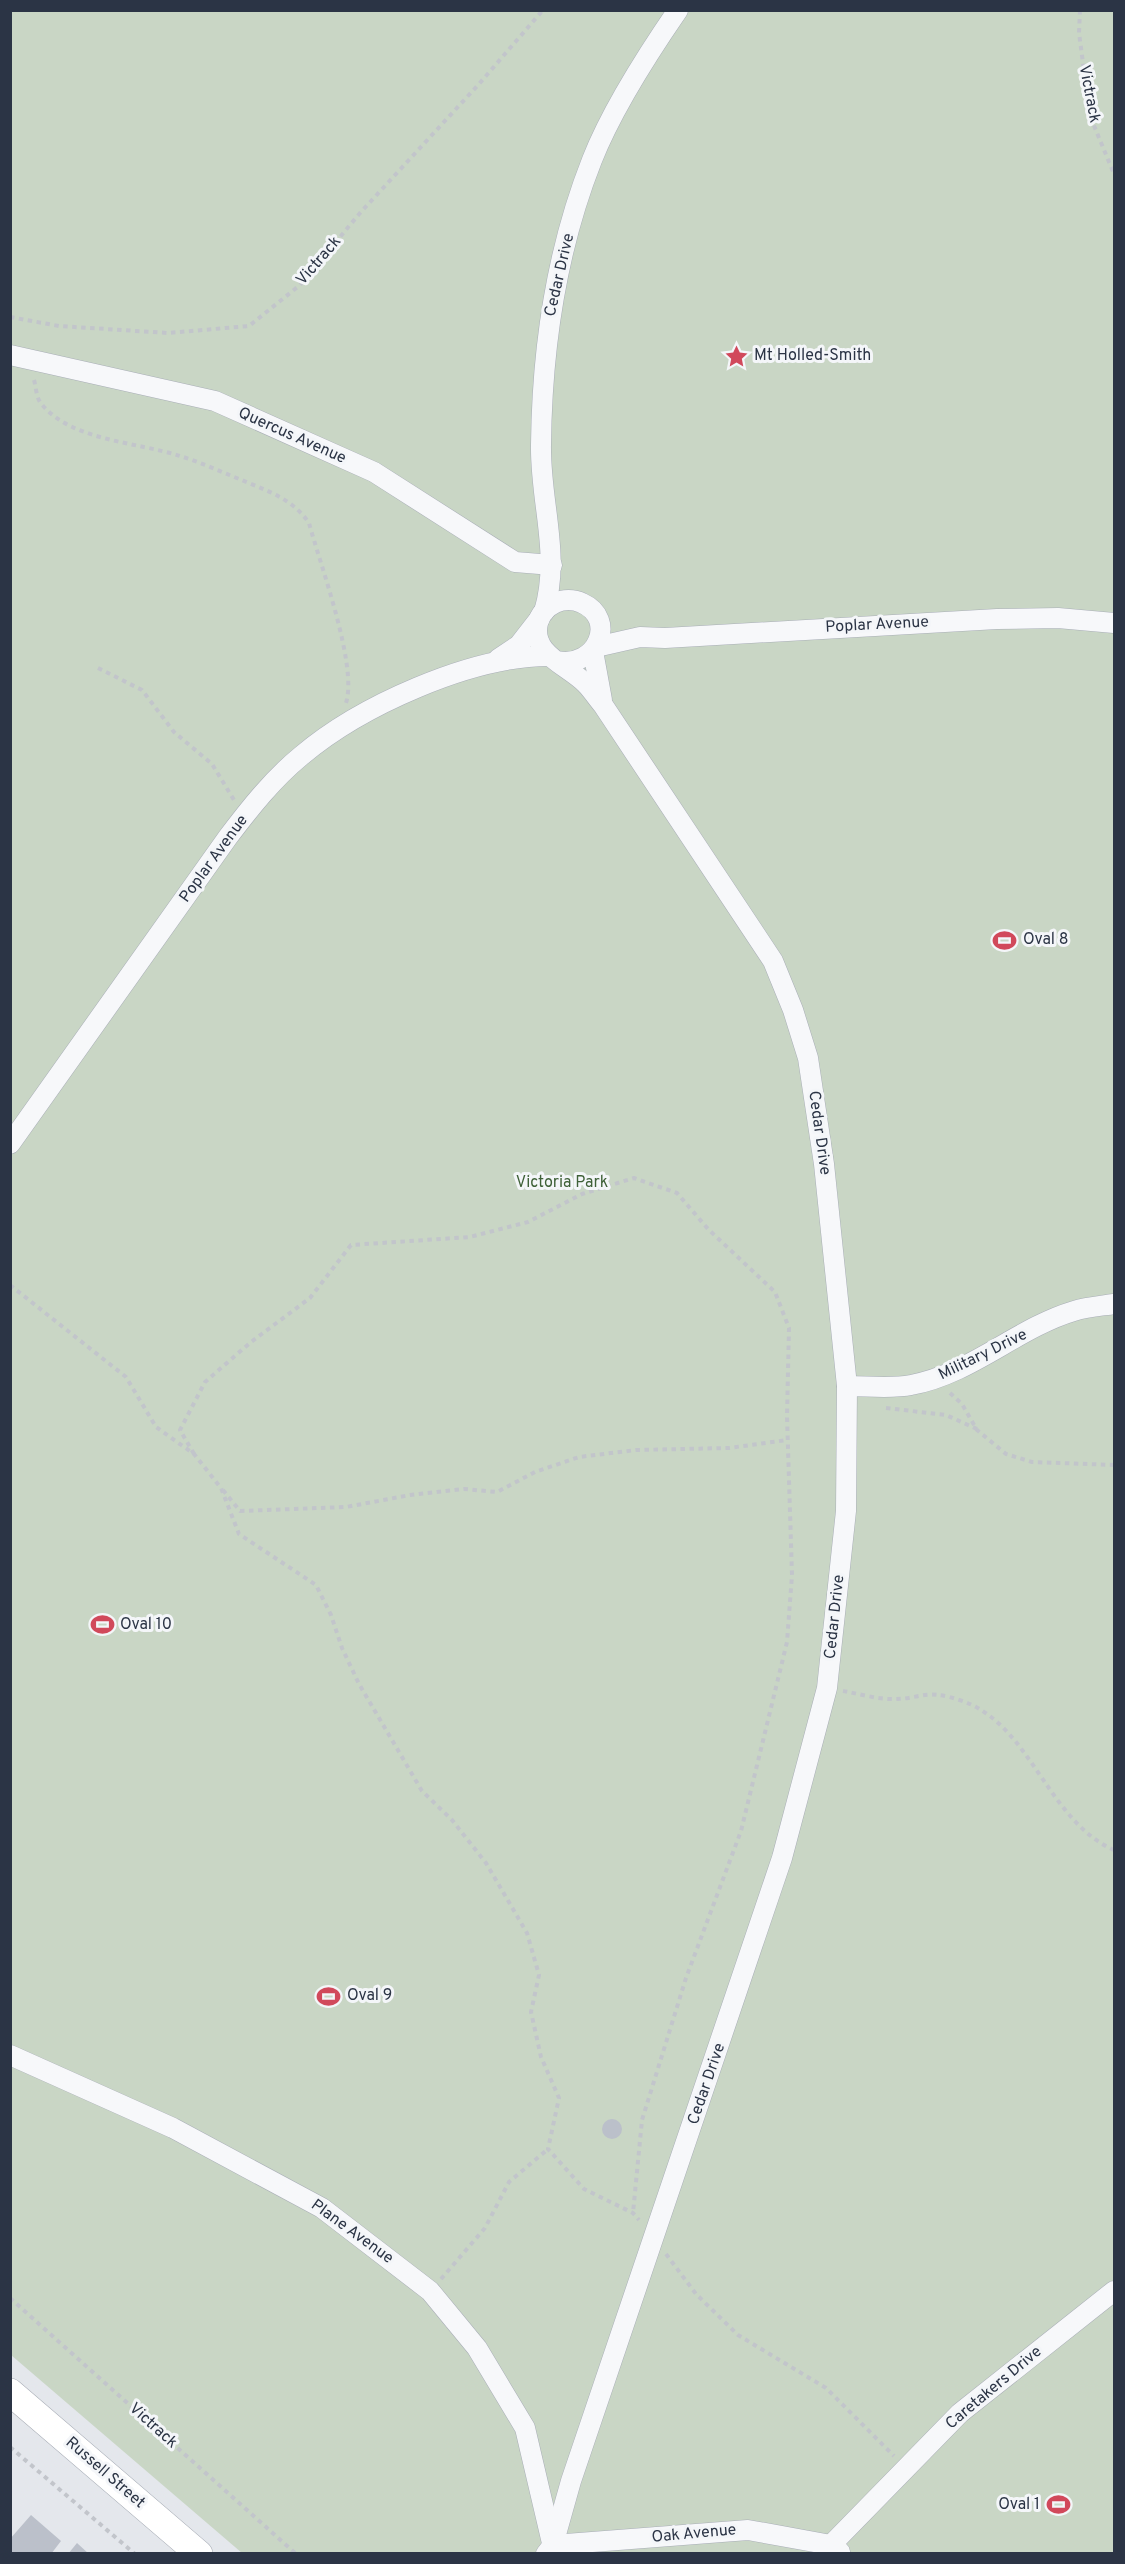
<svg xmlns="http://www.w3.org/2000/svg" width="1125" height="2564" viewBox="0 0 1125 2564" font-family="Overpass,sans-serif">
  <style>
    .green { fill: #c9d6c5 }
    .building { fill: #bbc0ca }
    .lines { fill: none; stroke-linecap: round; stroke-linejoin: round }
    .minor-casing { stroke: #a9aeb7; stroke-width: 21 }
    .secondary-casing { stroke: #a9aeb7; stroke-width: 28 }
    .path { stroke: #c2c5cb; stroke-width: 4; stroke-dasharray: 4.5 4.5; stroke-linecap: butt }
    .minor { stroke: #f7f8fa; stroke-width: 20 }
    .secondary { stroke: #fff; stroke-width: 27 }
    .labels { text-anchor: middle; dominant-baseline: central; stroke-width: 6; stroke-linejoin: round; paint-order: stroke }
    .street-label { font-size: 16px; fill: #2b3445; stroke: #f4f6f9 }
    .poi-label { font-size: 16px; fill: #2b3445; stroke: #f4f6f9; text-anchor: start }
    .park-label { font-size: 16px; fill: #3f6138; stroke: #f4f6f9 }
  </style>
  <rect width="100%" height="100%" fill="#e4e7ec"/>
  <!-- green -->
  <polygon class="green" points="11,11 1114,11 1114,2553 242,2553 11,2355"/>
  <!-- building -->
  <g class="building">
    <circle cx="612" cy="2129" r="10"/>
    <polygon points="31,2515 61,2541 51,2554 10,2554 10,2539"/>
    <polygon points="77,2543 89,2554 68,2554"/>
  </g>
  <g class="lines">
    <defs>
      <g id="minor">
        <polyline points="10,355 215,401 374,472 515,562 552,565"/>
        <path d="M 544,612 C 561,554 540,503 541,445 C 542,348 556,251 592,160 C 612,109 647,55 678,10"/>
        <polyline points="596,647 640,637 665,638 997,619 1058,618 1114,623"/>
        <polyline points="593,651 602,700"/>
        <polyline points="498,659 519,645 540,618"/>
        <path d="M 10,1144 L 228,837 C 250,808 273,779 301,756 C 360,706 471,656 549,656"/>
        <path d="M 847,1386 C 868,1386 892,1389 911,1385 C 971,1374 1017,1328 1074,1311 C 1087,1307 1101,1306 1114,1304"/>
        <polyline points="10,2055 173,2128 322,2208 430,2291 477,2348 525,2428 552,2543"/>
        <path d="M 553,2545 L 571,2481 L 782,1858 L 827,1688 L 846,1511 L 847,1386 L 824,1164 L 808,1058 L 793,1010 L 773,961 L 603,705 C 597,698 592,690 586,684 C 569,666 530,654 538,623 C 540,614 547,607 555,603 C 563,599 574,599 582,603 C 618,619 597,669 557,661"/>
        <polyline points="831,2545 960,2413 1114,2291"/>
        <polyline points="546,2554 553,2545 748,2530 831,2545 840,2552"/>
      </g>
      <polyline id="secondary" points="10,2392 199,2554"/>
    </defs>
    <!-- minor casing -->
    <use href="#minor" class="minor-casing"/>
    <!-- secondary casing -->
    <use href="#secondary" class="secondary-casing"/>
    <!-- path -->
    <g class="path">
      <polyline points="1080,10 1079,33 1090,116 1114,174"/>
      <polyline points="10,317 59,326 168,333 249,326 300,285 360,213 479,84 543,10"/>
      <path d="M 34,380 C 36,386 36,396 40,402 C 69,441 138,442 180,456 C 203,463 226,474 249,483 C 273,493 294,501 309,523 C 320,564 358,666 346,703"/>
      <polyline points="98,668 142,690 174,732 212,764 234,800"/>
      <polyline points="10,1285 126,1377 156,1427 194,1454 221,1488 239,1534 316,1585 331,1615 342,1648 359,1684 422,1791 452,1820 486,1863 527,1933 539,1975 531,2012 541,2057 559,2098 548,2149 584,2189 633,2213 639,2220"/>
      <polyline points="950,1393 962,1404 977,1430 1006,1454 1032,1462 1114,1465"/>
      <polyline points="886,1408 946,1415 977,1429"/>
      <polyline points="194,1454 180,1430 205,1382 251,1342 310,1298 351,1245 470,1237 528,1222 582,1194 634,1178 677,1193 708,1229 775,1292 789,1328 787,1416 792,1575 787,1642 741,1831 686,1978 642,2120 633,2213"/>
      <polyline points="223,1490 240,1511 346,1507 410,1495 464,1489 497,1492 535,1472 579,1457 636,1450 729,1448 787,1440"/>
      <path d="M 843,1691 C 860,1694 880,1700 897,1699 C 910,1699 925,1693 938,1695 C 950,1696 971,1703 981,1710 C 1034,1742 1054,1824 1114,1850"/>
      <polyline points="666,2254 696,2294 738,2335 826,2388 894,2456"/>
      <polyline points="441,2279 485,2228 509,2182 548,2149"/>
      <polyline points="10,2298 296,2554"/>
      <polyline points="10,2447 135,2554"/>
    </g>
    <!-- minor -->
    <use href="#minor" class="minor"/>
    <!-- secondary -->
    <use href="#secondary" class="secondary"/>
  </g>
  <!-- icons -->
  <defs>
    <symbol id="sight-bare" viewBox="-9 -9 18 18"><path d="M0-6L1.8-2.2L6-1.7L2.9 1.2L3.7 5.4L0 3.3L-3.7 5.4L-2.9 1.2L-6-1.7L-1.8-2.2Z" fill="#d1495b" stroke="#f4f6f9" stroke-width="2.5" paint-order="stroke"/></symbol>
    <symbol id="stadium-bare" viewBox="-9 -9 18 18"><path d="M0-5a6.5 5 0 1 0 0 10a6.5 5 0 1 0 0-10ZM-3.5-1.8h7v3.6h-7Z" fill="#d1495b" stroke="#f4f6f9" stroke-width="2.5" paint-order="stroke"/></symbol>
  </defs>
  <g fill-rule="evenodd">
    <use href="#sight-bare" x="720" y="340" width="33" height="33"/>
    <use href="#stadium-bare" x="988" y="924" width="33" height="33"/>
    <use href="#stadium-bare" x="86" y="1608" width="33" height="33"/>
    <use href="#stadium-bare" x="312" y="1980" width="33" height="33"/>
    <use href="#stadium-bare" x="1042" y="2488" width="33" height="33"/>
  </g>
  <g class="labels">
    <!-- street labels -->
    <g class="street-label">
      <text transform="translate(1089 94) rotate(79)">Victrack</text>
      <text transform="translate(319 261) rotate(-49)">Victrack</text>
      <text transform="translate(560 275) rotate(-77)">Cedar Drive</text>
      <text transform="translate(292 436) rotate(24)">Quercus Avenue</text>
      <text transform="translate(877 625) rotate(-3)">Poplar Avenue</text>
      <text transform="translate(214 859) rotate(-54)">Poplar Avenue</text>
      <text transform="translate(819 1133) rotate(82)">Cedar Drive</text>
      <text transform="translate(983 1355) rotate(-26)">Military Drive</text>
      <text transform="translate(835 1617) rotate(-84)">Cedar Drive</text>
      <text transform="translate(707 2084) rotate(-71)">Cedar Drive</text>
      <text transform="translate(352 2232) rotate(36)">Plane Avenue</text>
      <text transform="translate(994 2388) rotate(-40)">Caretakers Drive</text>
      <text transform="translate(153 2426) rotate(42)">Victrack</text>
      <text transform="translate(105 2473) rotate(41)">Russell Street</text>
      <text transform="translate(694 2534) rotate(-5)">Oak Avenue</text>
    </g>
    <!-- poi labels -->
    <g class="poi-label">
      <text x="754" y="356">Mt Holled-Smith</text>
      <text x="1023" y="940">Oval 8</text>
      <text x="120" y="1625">Oval 10</text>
      <text x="347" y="1996">Oval 9</text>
      <text x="1040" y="2505" text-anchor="end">Oval 1</text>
    </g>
    <!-- park labels -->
    <g class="park-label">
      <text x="562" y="1183">Victoria Park</text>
    </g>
  </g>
  <!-- border -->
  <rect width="1125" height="2564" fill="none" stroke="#2b3445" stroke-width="24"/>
</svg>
